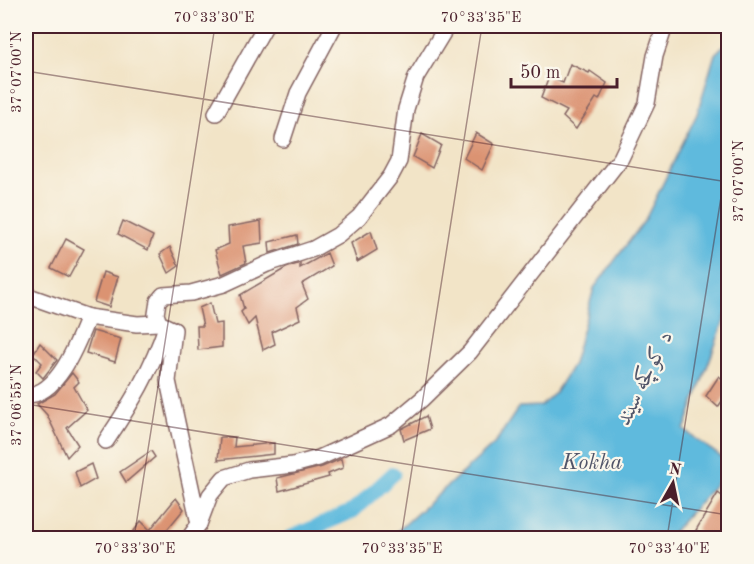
<svg xmlns="http://www.w3.org/2000/svg" width="754" height="564" viewBox="0 0 754 564" font-family="'Old Standard TT',Amiri,serif">
  <style>
    .water { fill: #5fbadd; stroke: #546c84; stroke-width: 1.5 }
    .lines { fill: none; stroke-linecap: round; stroke-linejoin: round }
    .canal { stroke: #5fbadd; stroke-width: 15 }
    .building { fill: #db9372 }
    .minor-casing { stroke: #856462; stroke-width: 18 }
    .minor { stroke: #fff; stroke-width: 15 }
    .ticks { fill: none; stroke: #4a1f2b; stroke-width: 1.5; stroke-opacity: 0.45 }
    .labels { text-anchor: middle; dominant-baseline: central; stroke-width: 4.5; stroke-linejoin: round; paint-order: stroke }
    .water-label { font-size: 22px; font-style: italic; fill: #515569; stroke: #fbf7ec }
    .neatline { fill: none; stroke: #4a1f2b; stroke-width: 2 }
    .ticks-label { font-size: 15px; text-anchor: middle; fill: #4a1f2b }
  </style>
  <rect width="100%" height="100%" fill="#fbf7ec"/>
  <filter id="ink" filterUnits="userSpaceOnUse"><feTurbulence type="fractalNoise" baseFrequency=".0167" numOctaves="2"/><feDisplacementMap in="SourceGraphic" scale="12" xChannelSelector="R" yChannelSelector="G"/><feConvolveMatrix kernelMatrix="1 2 1 2 8 2 1 2 1" color-interpolation-filters="sRGB"/></filter>
  <filter id="wash" filterUnits="userSpaceOnUse"><feTurbulence type="fractalNoise" baseFrequency=".008" numOctaves="4" result="noise"/><feDisplacementMap in="SourceGraphic" scale="24" xChannelSelector="R" yChannelSelector="G"/><feGaussianBlur stdDeviation="1.35" result="paint"/><feColorMatrix in="noise" values="0 0 0 0 0 0 0 0 0 0 0 0 0 0 0 0 0 1.4 0 .05"/><feComposite in="paint" operator="in"/></filter>
  <g filter="url(#wash)">
    <rect width="100%" height="100%" fill="#f2e4c7"/>
    <!-- water -->
    <polygon class="water" points="728,41 728,310 684,430 728,462 728,470 668,538 390,538 495,443 519,407 541,406 555,393 573,364 594,288 645,220 697,114 715,54"/>
    <g class="lines">
      <!-- canal -->
      <polyline class="canal" points="290,538 353,511 393,474"/>
    </g>
    <g id="blocks">
      <!-- building -->
      <g class="building">
        <polygon points="570,64 589,73 590,71 607,83 599,100 596,98 576,129 563,117 567,111 541,98 549,77 563,83"/>
        <polygon points="476,133 494,144 482,170 464,158"/>
        <polygon points="422,134 441,145 432,168 413,157"/>
        <polygon points="123,221 153,236 148,250 118,234"/>
        <polygon points="261,221 262,243 243,246 246,263 222,274 215,250 229,244 228,227"/>
        <polygon points="371,231 377,250 357,262 351,243"/>
        <polygon points="297,235 298,244 270,253 269,242"/>
        <polygon points="66,239 84,249 69,277 51,268"/>
        <polygon points="170,247 179,266 169,273 160,254"/>
        <polygon points="327,253 332,266 302,284 308,299 297,307 300,319 272,332 275,344 263,350 255,318 248,325 241,312 244,309 240,295 286,268 300,263 300,268"/>
        <polygon points="103,272 118,277 109,307 94,302"/>
        <polygon points="210,303 215,324 222,323 222,347 198,350 197,326 203,326 199,308"/>
        <polygon points="93,331 121,339 115,362 86,353"/>
        <polygon points="40,343 57,360 43,378 36,371 42,363 33,354"/>
        <polygon points="72,373 79,382 74,387 87,410 67,428 78,445 67,457 47,415 37,404 55,394"/>
        <polygon points="719,376 729,385 729,391 718,407 706,396"/>
        <polygon points="426,416 430,429 404,440 401,429"/>
        <polygon points="220,437 235,437 234,447 274,443 274,454 218,460"/>
        <polygon points="151,451 155,457 126,482 120,472"/>
        <polygon points="341,459 343,468 328,474 329,477 279,491 277,478 322,467"/>
        <polygon points="91,464 96,479 80,488 75,472"/>
        <polygon points="718,493 729,501 729,538 706,538 696,530"/>
        <polygon points="176,498 184,509 160,538 129,538 141,521 150,530"/>
      </g>
    </g>
  </g>
  <g filter="url(#ink)">
    <use href="#blocks" fill-opacity="0" stroke="#856462" stroke-width="1.5"/>
    <g class="lines">
      <defs>
        <g id="minor">
          <polyline points="216,113 265,26"/>
          <polyline points="283,139 298,93 334,26"/>
          <polyline points="26,295 88,317"/>
          <path d="M 26,395 C 58,396 78,342 88,317 L 137,324 L 159,323"/>
          <path d="M 106,441 C 131,404 152,369 166,327"/>
          <polyline points="199,524 168,381 174,330 159,323 156,314 158,301 163,295 191,293 224,284 267,264 313,249 338,235 359,217 391,176 399,161 406,109 416,77 447,26"/>
          <polyline points="189,538 199,524 210,495 224,478 249,470 293,465 319,458 391,425 422,399 470,352 621,158 647,103 655,56 665,26"/>
        </g>
      </defs>
      <!-- minor casing -->
      <use href="#minor" class="minor-casing"/>
      <!-- minor -->
      <use href="#minor" class="minor"/>
    </g>
  </g>
  <!-- ticks -->
  <path class="ticks" d="M 26,71 L 728,182M 26,404 L 728,515M 134,538 L 215,26M 401,538 L 482,26M 667,538 L 728,153"/>
  <g class="labels">
    <!-- water labels -->
    <g class="water-label">
      <text transform="translate(645 378) rotate(-64)">د کوکچه سیند</text>
      <text x="592" y="463">Kokha</text>
    </g>
  </g>
  <!-- margin -->
  <rect width="754" height="564" fill="none" stroke="#fbf7ec" stroke-width="66"/>
  <!-- north arrow -->
  <g transform="translate(673 483) rotate(9)" stroke="#fbf7ec" stroke-width="4.5" paint-order="stroke">
  <path d="M0-4.5L10 22L0 15L-10 22Z" fill="#4a1f2b"/>
  <text y="-9" font-size="16" font-weight="bold" text-anchor="middle" fill="#4a1f2b">N</text>
  </g>
  <!-- scale -->
  <path d="M511 78v9h106v-9" fill="none" stroke="#4a1f2b" stroke-width="3"/>
  <text x="520" y="78" font-size="18" fill="#4a1f2b" stroke="#fbf7ec" stroke-width="4.5" paint-order="stroke">50 m</text>
  <rect x="33" y="33" width="688" height="498" class="neatline"/>
  <g class="ticks-label">
    <text x="214" y="22">70°33'30"E</text>
    <text x="481" y="22">70°33'35"E</text>
    <text transform="translate(16 72) rotate(-90)" y="5">37°07'00"N</text>
    <text transform="translate(738 181) rotate(-90)" y="5">37°07'00"N</text>
    <text transform="translate(16 405) rotate(-90)" y="5">37°06'55"N</text>
    <text x="135" y="553">70°33'30"E</text>
    <text x="402" y="553">70°33'35"E</text>
    <text x="669" y="553">70°33'40"E</text>
  </g>
</svg>
